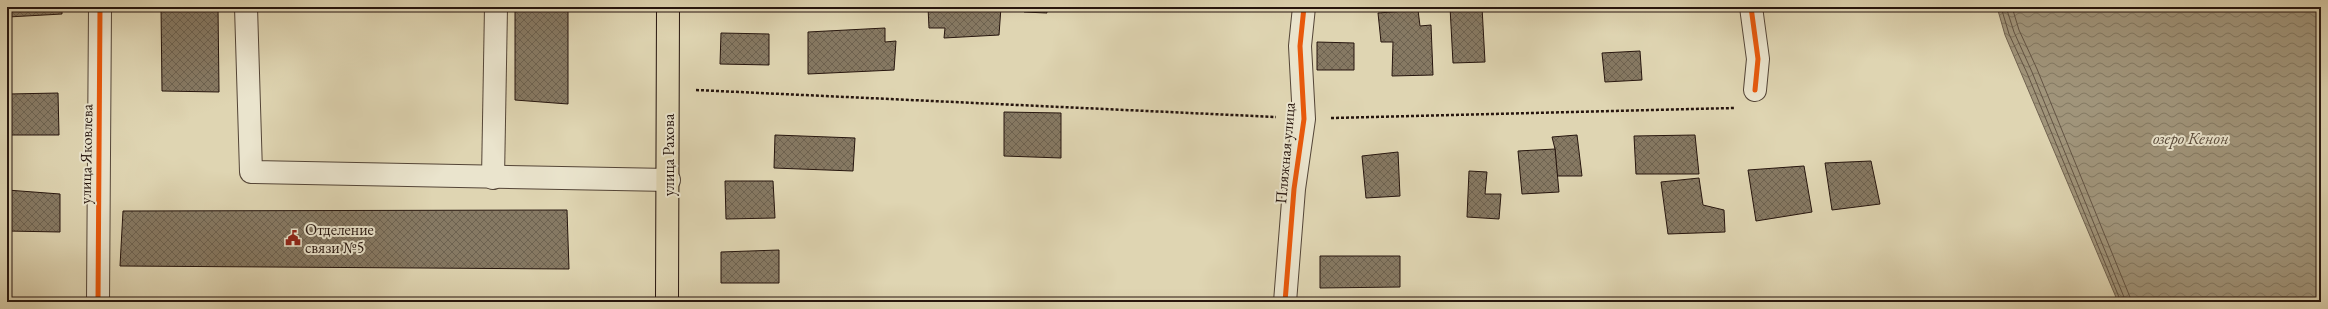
<svg xmlns="http://www.w3.org/2000/svg" width="2328" height="309" viewBox="0 0 2328 309" font-family="'EB Garamond',serif">
  <style>
    .water { fill: url(#water-waves); stroke: #6f614f }
    .lines { fill: none; stroke-linecap: round; stroke-linejoin: round }
    .shore { stroke: #635444; stroke-width: 1 }
    .building { fill: url(#building-cross-hatch); stroke: #26150e }
    .minor-casing { stroke: #544537; stroke-width: 24 }
    .major-casing { stroke: #26150e; stroke-width: 24 }
    .path { stroke: #26150e; stroke-width: 2.5; stroke-dasharray: 3 2; stroke-linecap: butt }
    .minor { stroke: #eae4cd; stroke-width: 22 }
    .major { stroke: #dfd5b2; stroke-width: 22 }
    .cycleway-casing { stroke: #eae4cd; stroke-width: 8 }
    .cycleway { stroke: #e8590c; stroke-width: 5 }
    .labels { text-anchor: middle; dominant-baseline: central; stroke-width: 4; stroke-linejoin: round; paint-order: stroke }
    .street-label { font-size: 16px; fill: #26150e; stroke: #eae4cd }
    .poi-label { font-size: 16px; fill: #26150e; stroke: #eae4cd; text-anchor: start }
    .water-label { font-size: 17px; font-style: italic; fill: #574839; stroke: #eae4cd }
  </style>
  <defs>
    <pattern id="water-waves" width="16" height="10" patternUnits="userSpaceOnUse"><rect width="16" height="10" fill="#a0947a"/><path d="M0 5q4-4 8 0t8 0" fill="none" stroke="#827862"/></pattern>
    <pattern id="building-cross-hatch" width="8" height="8" patternUnits="userSpaceOnUse"><rect width="8" height="8" fill="#867963"/><path d="M0 0l8 8M0 8l8-8" fill="none" stroke="#6d6250"/></pattern>
  </defs>
  <rect width="100%" height="100%" fill="#dfd5b2"/>
  <filter id="stains"><feTurbulence type="fractalNoise" baseFrequency=".005" numOctaves="4"/><feColorMatrix values="0 0 0 0 .2 0 0 0 0 .09 0 0 0 0 .02 0 0 0 .5 -.17"/></filter>
  <radialGradient id="worn" r=".72"><stop offset=".6" stop-color="#630" stop-opacity="0"/><stop offset="1" stop-color="#630" stop-opacity=".3"/></radialGradient>
  <!-- water -->
  <polygon class="water" points="1997,7 2321,7 2321,302 2118,302 2005,35"/>
  <g class="lines">
    <!-- shore -->
    <g class="shore">
      <polyline points="2001,7 2009,34 2027,73 2121,302"/>
      <polyline points="2006,7 2014,32 2032,72 2126,302"/>
      <polyline points="2012,7 2019,30 2037,69 2132,302"/>
    </g>
  </g>
  <!-- building -->
  <g class="building">
    <polygon points="7,7 62,7 62,14 8,17"/>
    <polygon points="161,7 218,7 219,92 162,91"/>
    <polygon points="515,7 568,7 568,104 515,100"/>
    <polygon points="928,7 1001,7 999,35 944,38 945,28 929,28"/>
    <polygon points="1024,7 1046,7 1047,13 1024,12"/>
    <polygon points="1450,7 1482,7 1485,62 1453,63"/>
    <polygon points="1418,10 1420,26 1431,25 1433,75 1392,76 1393,42 1381,42 1378,13"/>
    <polygon points="885,28 885,42 896,41 894,70 808,74 808,32"/>
    <polygon points="721,33 769,34 769,65 720,64"/>
    <polygon points="1317,42 1354,43 1354,70 1317,70"/>
    <polygon points="1640,51 1642,80 1605,82 1602,53"/>
    <polygon points="58,93 59,135 9,135 9,94"/>
    <polygon points="1004,112 1061,113 1061,158 1004,156"/>
    <polygon points="775,135 855,138 853,171 774,168"/>
    <polygon points="1577,135 1582,176 1557,176 1555,149 1552,137"/>
    <polygon points="1695,135 1699,174 1636,174 1634,136"/>
    <polygon points="1555,149 1559,192 1522,194 1518,151"/>
    <polygon points="1398,152 1400,196 1366,198 1362,156"/>
    <polygon points="1871,161 1880,204 1832,210 1825,163"/>
    <polygon points="1804,166 1812,212 1756,221 1748,170"/>
    <polygon points="1469,171 1487,172 1485,194 1501,194 1499,219 1467,217"/>
    <polygon points="1699,178 1703,205 1724,210 1725,232 1668,234 1661,182"/>
    <polygon points="725,181 773,181 775,218 726,219"/>
    <polygon points="7,190 60,194 60,232 7,231"/>
    <polygon points="567,210 569,269 120,266 123,211"/>
    <polygon points="779,250 779,283 721,283 721,252"/>
    <polygon points="1320,256 1400,256 1400,287 1320,288"/>
  </g>
  <g class="lines">
    <defs>
      <g id="minor">
        <polyline points="246,7 251,172 669,180"/>
        <polyline points="1751,7 1758,59 1755,90"/>
        <polyline points="493,178 496,7"/>
        <polyline points="98,302 100,7"/>
        <polyline points="1285,302 1294,189 1304,119 1300,46 1304,7"/>
      </g>
      <polyline id="major" points="667,302 668,7"/>
    </defs>
    <!-- minor casing -->
    <use href="#minor" class="minor-casing"/>
    <!-- major casing -->
    <use href="#major" class="major-casing"/>
    <!-- path -->
    <g class="path">
      <polyline points="696,90 1276,117"/>
      <polyline points="1331,118 1734,108"/>
    </g>
    <!-- minor -->
    <use href="#minor" class="minor"/>
    <!-- major -->
    <use href="#major" class="major"/>
    <defs>
      <g id="cycleway">
        <polyline points="1751,7 1758,59 1755,90"/>
        <polyline points="98,302 100,7"/>
        <polyline points="1285,302 1294,189 1304,119 1300,46 1304,7"/>
      </g>
    </defs>
    <!-- cycleway casing -->
    <use href="#cycleway" class="cycleway-casing"/>
    <!-- cycleway -->
    <use href="#cycleway" class="cycleway"/>
  </g>
  <!-- icons -->
  <defs>
    <symbol id="civic-bare" viewBox="-9 -9 18 18"><path d="M-.6-6.5H3V-4.5H.6V-3L4-1V1h2V6H-6V1h2V-1L-.6-3ZM-1.2 2.5V6h2.4V2.5Z" fill="#8f2418" stroke="#eae4cd" stroke-width="2.5" paint-order="stroke"/></symbol>
  </defs>
  <g fill-rule="evenodd">
    <use href="#civic-bare" x="282" y="227" width="22" height="22"/>
  </g>
  <g class="labels">
    <!-- street labels -->
    <g class="street-label">
      <text transform="translate(1285 153) rotate(-85)">Пляжная улица</text>
      <text transform="translate(86 154) rotate(-89)">улица Яковлева</text>
      <text transform="translate(668 155) rotate(-90)">улица Рахова</text>
    </g>
    <!-- poi labels -->
    <g class="poi-label">
      <text x="305" y="229">Отделение<tspan x="305" dy="18">связи №5</tspan></text>
    </g>
    <!-- water labels -->
    <g class="water-label">
      <text x="2191" y="138">озеро Кенон</text>
    </g>
  </g>
  <!-- margin -->
  <rect width="2328" height="309" fill="none" stroke="#dfd5b2" stroke-width="24"/>
  <rect x="8" y="8" width="2312" height="293" fill="none" stroke="#26150e" stroke-width="2"/>
  <rect x="12" y="12" width="2304" height="285" fill="none" stroke="#26150e"/>
  <rect width="100%" height="100%" filter="url(#stains)"/>
  <rect width="100%" height="100%" fill="url(#worn)"/>
</svg>
